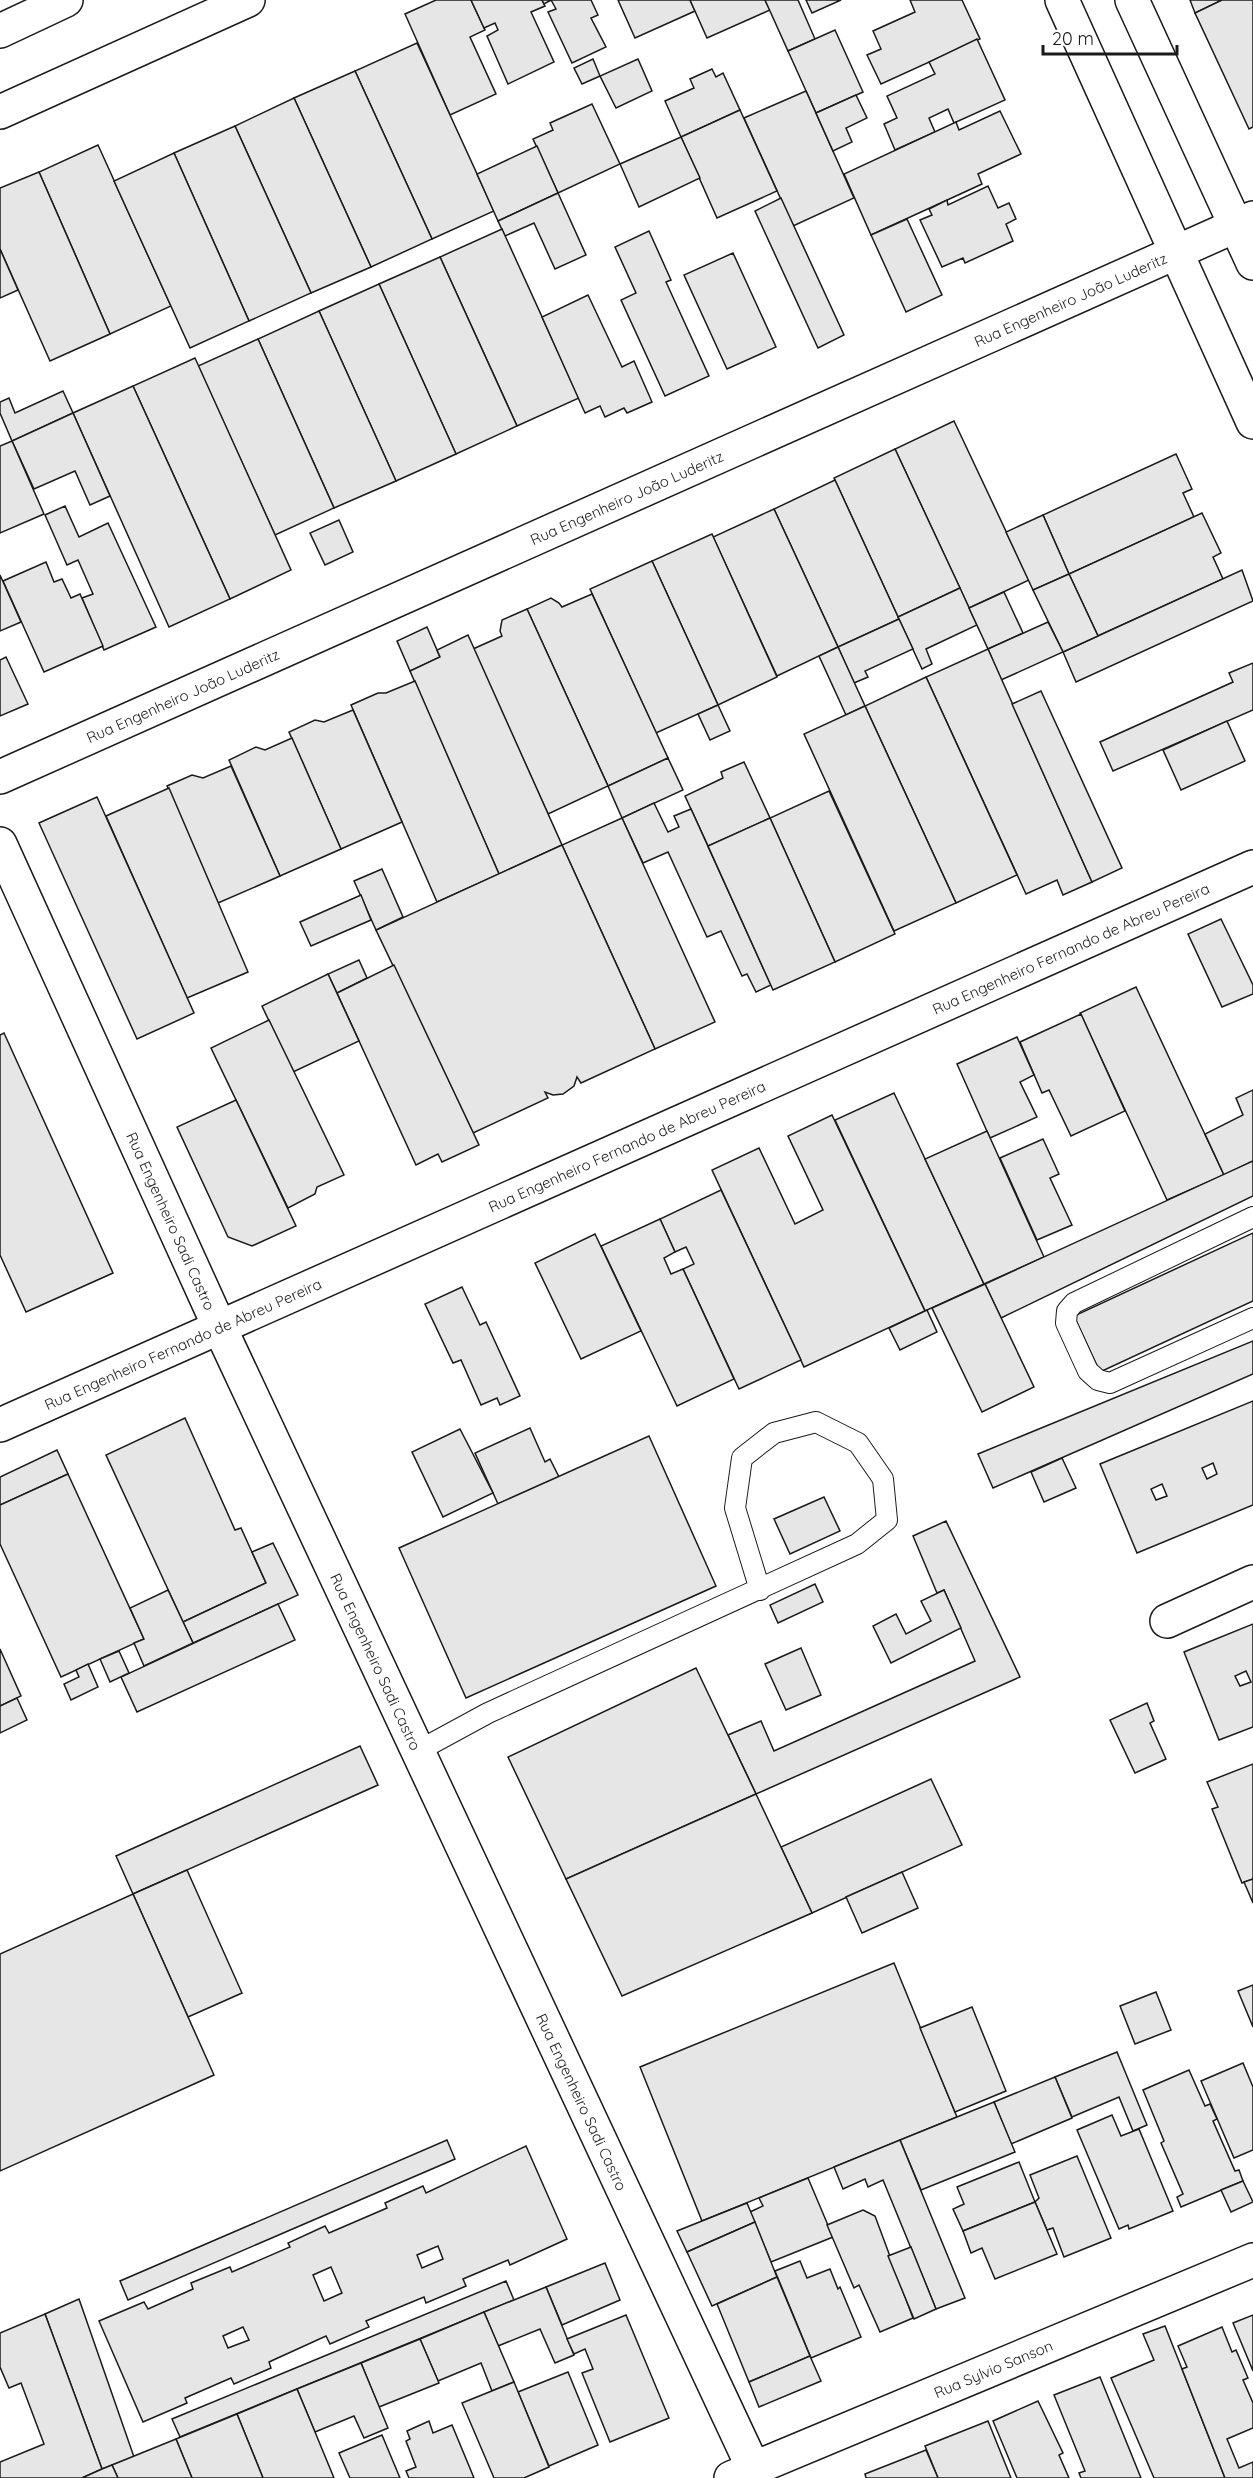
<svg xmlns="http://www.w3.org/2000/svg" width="1253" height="2478" viewBox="0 0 1253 2478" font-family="Quicksand,sans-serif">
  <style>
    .building { fill: #e6e6e6; stroke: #1a1a1a; stroke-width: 1.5; fill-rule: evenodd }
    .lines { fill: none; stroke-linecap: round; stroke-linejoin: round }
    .lane-casing { stroke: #1a1a1a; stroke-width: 22 }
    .street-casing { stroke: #1a1a1a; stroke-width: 36 }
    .secondary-casing { stroke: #1a1a1a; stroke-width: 36 }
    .lane { stroke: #fff; stroke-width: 20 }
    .street { stroke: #fff; stroke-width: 33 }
    .secondary { stroke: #fff; stroke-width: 33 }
    .labels { text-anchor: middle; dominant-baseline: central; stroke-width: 4.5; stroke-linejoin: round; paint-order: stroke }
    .street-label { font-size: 15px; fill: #1a1a1a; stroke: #fff }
  </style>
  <rect width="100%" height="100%" fill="#fff"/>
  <!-- building -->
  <g class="building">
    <polygon points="436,0 471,0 485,30 470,37 496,94 450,115 405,14"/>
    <polygon points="471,0 542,0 545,6 531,12 554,62 508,84 487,36 498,30 495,23 484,28"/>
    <polygon points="542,0 591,0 598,15 591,18 606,47 572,63 548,12 556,9 551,0 544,4"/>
    <polygon points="618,0 690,0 695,11 635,38"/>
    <polygon points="690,0 765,0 770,10 707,38"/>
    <polygon points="765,0 798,0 815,39 788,51"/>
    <polygon points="806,0 841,0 812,13"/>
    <polygon points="910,0 962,0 980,39 881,84 867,55 881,49 873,31 915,12"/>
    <polygon points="1190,0 1222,0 1195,13"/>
    <polygon points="1222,0 1253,0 1253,127 1249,129 1195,13"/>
    <polygon points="835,30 863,92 816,113 788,51"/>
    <polygon points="977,39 1005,100 954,123 948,109 929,118 935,132 895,150 884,124 897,118 887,96 935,74 929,62"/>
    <polygon points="417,43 494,211 432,239 355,71"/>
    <polygon points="593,59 600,76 582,84 574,68"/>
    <polygon points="638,59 652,91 616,108 600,76"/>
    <polygon points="712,69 716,77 723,73 740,110 681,137 665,101 694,88 690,79"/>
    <polygon points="355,71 432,239 371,267 294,98"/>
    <polygon points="806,91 854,198 793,226 744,118"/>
    <polygon points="856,95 867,118 846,128 852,142 833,151 816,113"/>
    <polygon points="294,98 371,267 311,293 235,126"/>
    <polygon points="592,104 620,164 558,193 533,139 553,130 550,123"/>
    <polygon points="740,110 777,191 717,218 681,137"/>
    <polygon points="1000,111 1021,154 978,174 982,184 871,235 844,174 956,122 959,130"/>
    <polygon points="235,126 311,293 249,321 174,153"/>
    <polygon points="681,137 700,178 639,207 620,164"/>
    <polygon points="98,145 171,306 110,334 39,172"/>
    <polygon points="537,146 558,193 498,221 477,174"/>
    <polygon points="174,153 249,321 190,348 114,181"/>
    <polygon points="39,172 110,334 50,361 0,249 0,188"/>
    <polygon points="988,186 998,208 1009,203 1016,219 1006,224 1013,241 965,263 963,258 942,267 920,220 932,215 929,209 947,200 948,205"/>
    <polygon points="558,193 586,255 555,269 534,223 505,236 498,221"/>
    <polygon points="781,198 844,335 818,348 755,211"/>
    <polygon points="907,219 942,295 906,312 871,235"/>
    <polygon points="502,229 579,398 517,426 440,257"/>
    <polygon points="649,231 671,280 666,282 709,376 665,396 621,300 636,293 615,247"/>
    <polygon points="0,249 18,290 0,298"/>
    <polygon points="733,253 776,347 727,369 684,275"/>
    <polygon points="440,257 517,426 456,454 379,284"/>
    <polygon points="379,284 456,454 396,481 319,311"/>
    <polygon points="588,295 622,367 634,361 652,402 627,413 624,408 605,417 600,406 585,413 542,317"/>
    <polygon points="319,311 396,481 334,508 258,339"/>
    <polygon points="258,339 334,508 275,535 198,366"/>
    <polygon points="195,358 291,570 230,599 133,386"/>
    <polygon points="133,386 230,599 169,627 73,413"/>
    <polygon points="63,391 73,413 12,441 0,413 0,402 9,398 15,413"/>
    <polygon points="73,413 110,496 90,505 75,471 34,489 12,441"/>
    <polygon points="954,421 1029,580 969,608 895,449"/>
    <polygon points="12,441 44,514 0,533 0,446"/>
    <polygon points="895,449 960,588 898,617 834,478"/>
    <polygon points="1176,454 1192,489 1183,493 1194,517 1069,574 1043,515"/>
    <polygon points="835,480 899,619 838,647 774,509"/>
    <polygon points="65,506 79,537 108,523 156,627 104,650 82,598 93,594 78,560 67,565 45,515"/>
    <polygon points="774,509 838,647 777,676 713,537"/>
    <polygon points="1202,513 1221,553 1213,557 1223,579 1098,636 1069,574"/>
    <polygon points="1043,515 1069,574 1033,590 1006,532"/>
    <polygon points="339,520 353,552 325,565 310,533"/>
    <polygon points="712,534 777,677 718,705 652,561"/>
    <polygon points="652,561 718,705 656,733 590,589"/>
    <polygon points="46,562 54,582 62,579 71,598 80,594 103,646 44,672 3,581"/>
    <polygon points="1242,570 1253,601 1076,682 1063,652"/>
    <polygon points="1069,574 1098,636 1063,652 1033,590"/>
    <polygon points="0,575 21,622 0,631"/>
    <polygon points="960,588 977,625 926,649 932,664 922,669 898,617"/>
    <polygon points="1004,592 1023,633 988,649 969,608"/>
    <polygon points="592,594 668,758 608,786 527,609 551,598 559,603 562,607"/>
    <polygon points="527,609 608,786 548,814 473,649 502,636 500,631 502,620"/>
    <polygon points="899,619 913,649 865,671 868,677 854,683 838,647"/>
    <polygon points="1048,622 1063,652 1001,680 988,649"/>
    <polygon points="427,627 440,657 410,671 397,641"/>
    <polygon points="468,635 562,845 499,874 410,671 440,657 437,650"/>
    <polygon points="838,647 865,706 846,715 819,656"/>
    <polygon points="988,649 1092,882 1063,895 1057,880 1026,894 926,677"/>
    <polygon points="6,657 28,704 0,716 0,660"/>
    <polygon points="1253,663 1253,710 1113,771 1100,742 1233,682 1229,673"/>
    <polygon points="926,677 1017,875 956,903 865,706"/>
    <polygon points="415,681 499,874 437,902 351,705 378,693 386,693"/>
    <polygon points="1041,691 1122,868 1092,882 1012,704"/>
    <polygon points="718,705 730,731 710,740 698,714"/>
    <polygon points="865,706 956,903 894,931 804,734"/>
    <polygon points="353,710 402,822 341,849 289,732 315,720 324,722"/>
    <polygon points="1227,721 1245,761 1181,790 1163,750"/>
    <polygon points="292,738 341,849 280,876 229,760 256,747 265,750"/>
    <polygon points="668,758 683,790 622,818 608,786"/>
    <polygon points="744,762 770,818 708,846 685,796 723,778 721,772"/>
    <polygon points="231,766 280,876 218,903 167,786 192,775 203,778"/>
    <polygon points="169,788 248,972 187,998 106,816"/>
    <polygon points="829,791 895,934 835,962 770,818"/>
    <polygon points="97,797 194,1013 137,1039 39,823"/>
    <polygon points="654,803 668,832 679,827 674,816 691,809 771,985 756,992 747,974 742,976 721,931 707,937 668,852 643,863 622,818"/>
    <polygon points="622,818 715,1022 655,1049 562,845"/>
    <polygon points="770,818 835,962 773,990 708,846"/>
    <polygon points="562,845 655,1049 581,1083 577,1077 574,1086 563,1094 553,1095 545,1092 548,1098 473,1133 376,930"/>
    <polygon points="382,869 403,917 376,930 354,881"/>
    <polygon points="361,895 371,920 311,946 300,922"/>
    <polygon points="1221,919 1253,985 1253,994 1222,1007 1188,934"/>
    <polygon points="359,960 367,978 337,993 328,974"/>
    <polygon points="394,965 479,1145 442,1162 438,1154 416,1165 337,993"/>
    <polygon points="328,974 359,1041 293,1072 262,1006"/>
    <polygon points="1136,987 1224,1175 1167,1200 1080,1013"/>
    <polygon points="1081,1014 1125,1111 1071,1136 1049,1090 1042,1093 1020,1042"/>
    <polygon points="269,1020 344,1175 317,1187 315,1194 288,1208 211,1048"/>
    <polygon points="4,1033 113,1273 26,1312 0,1255 0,1035"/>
    <polygon points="1017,1037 1034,1075 1020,1082 1037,1117 990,1138 957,1064"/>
    <polygon points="1253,1090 1253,1161 1224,1175 1205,1134 1243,1115 1236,1098"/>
    <polygon points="894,1093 984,1284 925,1311 835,1120"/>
    <polygon points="236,1100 296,1226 252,1246 228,1237 177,1127"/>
    <polygon points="832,1115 925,1311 804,1367 712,1170 759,1148 795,1224 823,1210 788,1136"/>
    <polygon points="987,1131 1044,1257 984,1284 925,1159"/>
    <polygon points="1043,1139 1059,1174 1050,1178 1072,1225 1037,1240 1000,1158"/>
    <polygon points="1253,1161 1253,1196 1001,1318 985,1284"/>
    <polygon points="721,1190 801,1360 739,1389 683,1269 694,1264 686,1247 675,1252 660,1219"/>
    <polygon points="660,1219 675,1252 664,1258 671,1274 683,1269 734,1379 677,1406 601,1246"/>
    <polygon points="1253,1233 1253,1301 1100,1372 1074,1316"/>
    <polygon points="595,1234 641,1331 581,1359 535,1263"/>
    <polygon points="985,1284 1034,1387 982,1412 932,1308"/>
    <polygon points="462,1287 480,1325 486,1322 520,1396 500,1405 497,1398 481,1405 461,1360 453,1363 425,1304"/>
    <polygon points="927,1310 937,1332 900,1350 889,1328"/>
    <polygon points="1253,1341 1253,1374 993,1488 978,1454"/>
    <path d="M 1253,1401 L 1253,1505 L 1137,1553 L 1100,1464 ZM 1213,1463 L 1217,1474 L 1207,1479 L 1202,1468 ZM 1162,1484 L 1167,1496 L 1156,1500 L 1151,1489 Z"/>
    <polygon points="185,1418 235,1530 241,1528 266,1583 183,1622 106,1455"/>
    <polygon points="530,1428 545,1462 550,1459 559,1477 498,1504 475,1453"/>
    <polygon points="460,1429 493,1493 443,1517 412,1452"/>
    <polygon points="649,1436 716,1586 466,1698 399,1548"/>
    <polygon points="57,1450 68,1474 0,1505 0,1477"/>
    <polygon points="1062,1458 1076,1488 1044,1502 1031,1472"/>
    <polygon points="68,1474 144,1639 61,1677 0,1544 0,1505"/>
    <polygon points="824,1497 840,1531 790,1554 774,1519"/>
    <polygon points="946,1521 1020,1677 756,1794 728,1735 761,1721 774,1751 975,1661 944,1590 937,1593 913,1536"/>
    <polygon points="273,1543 298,1595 193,1643 183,1622 266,1583 252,1552"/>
    <polygon points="815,1584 823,1602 778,1623 770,1605"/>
    <polygon points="168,1590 193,1643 144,1666 134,1643 144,1639 130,1608"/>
    <polygon points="944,1590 961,1628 891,1663 873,1626 896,1614 906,1634 931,1621 921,1601"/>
    <polygon points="278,1604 295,1640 137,1712 121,1677"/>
    <path d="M 1253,1624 L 1253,1727 L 1219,1740 L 1184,1652 ZM 1246,1671 L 1251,1682 L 1240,1686 L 1235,1676 Z"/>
    <polygon points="801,1648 821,1695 786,1710 765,1664"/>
    <polygon points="0,1649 21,1696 0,1706"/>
    <polygon points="119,1651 129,1673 110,1682 100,1659"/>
    <polygon points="88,1664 98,1687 71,1700 64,1684 79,1677 76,1670"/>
    <polygon points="696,1668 756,1794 566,1879 508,1757"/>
    <polygon points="17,1698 27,1720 0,1733 0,1706"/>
    <polygon points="1147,1703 1154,1721 1150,1723 1166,1759 1135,1773 1110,1720"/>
    <polygon points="360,1746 378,1785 133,1894 116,1856"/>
    <polygon points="1253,1764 1253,1879 1242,1883 1212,1809 1218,1807 1207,1782"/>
    <polygon points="931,1779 962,1845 812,1913 781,1847"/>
    <polygon points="756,1794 812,1913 622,1996 566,1879"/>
    <polygon points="187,1870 242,1993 188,2017 133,1894"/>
    <polygon points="902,1872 918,1908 862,1933 846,1897"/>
    <polygon points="1253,1879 1253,1903 1244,1882"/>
    <polygon points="133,1894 214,2075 0,2171 0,1954"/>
    <polygon points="894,1963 957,2117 702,2221 640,2067"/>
    <polygon points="1253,1985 1253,2027 1238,1991"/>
    <polygon points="1156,1992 1171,2030 1135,2044 1120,2006"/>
    <polygon points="972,2007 1006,2091 955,2112 920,2028"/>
    <polygon points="1117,2052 1147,2125 1133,2131 1119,2097 1072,2117 1055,2077"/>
    <polygon points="1243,2063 1253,2087 1253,2150 1234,2158 1201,2081"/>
    <polygon points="1189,2070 1205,2106 1210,2104 1217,2119 1213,2121 1235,2171 1239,2170 1243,2181 1181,2207 1177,2197 1183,2194 1161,2143 1164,2141 1143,2090"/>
    <polygon points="1055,2077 1072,2118 1011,2144 994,2102"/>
    <polygon points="994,2102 1015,2152 921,2190 900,2140"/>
    <polygon points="1112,2115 1121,2136 1139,2129 1173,2211 1129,2229 1128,2225 1119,2229 1077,2130"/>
    <polygon points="447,2140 455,2159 128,2300 120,2281"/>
    <polygon points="900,2140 965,2298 936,2309 883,2180 868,2187 865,2179 843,2189 834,2167"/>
    <path d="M 526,2146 L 567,2239 L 510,2265 L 508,2260 L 463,2279 L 466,2286 L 426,2303 L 424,2297 L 366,2321 L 369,2327 L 330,2344 L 326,2336 L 269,2362 L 271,2368 L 234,2384 L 231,2378 L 185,2398 L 187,2403 L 143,2422 L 99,2321 L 144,2302 L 148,2309 L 193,2289 L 191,2283 L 230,2267 L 232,2272 L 290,2247 L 288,2243 L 325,2226 L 329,2233 L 387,2208 L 385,2203 L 423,2186 L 426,2193 ZM 438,2246 L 443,2259 L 422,2268 L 417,2255 ZM 331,2267 L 342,2293 L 324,2301 L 313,2275 ZM 243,2327 L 249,2340 L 228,2348 L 223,2336 Z"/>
    <polygon points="1077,2156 1111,2238 1064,2257 1053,2228 1047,2230 1035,2202 1039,2198 1030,2175"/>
    <polygon points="1019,2162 1035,2202 963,2231 953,2209 964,2204 957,2187"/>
    <polygon points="808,2178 833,2237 771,2262 750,2212 763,2206 759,2198"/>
    <polygon points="1243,2181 1253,2202 1231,2212 1221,2190"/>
    <polygon points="1035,2202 1057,2254 995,2279 982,2248 971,2253 963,2231"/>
    <polygon points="747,2203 755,2222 687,2252 677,2231"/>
    <polygon points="863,2210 875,2216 913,2318 880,2332 859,2285 854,2288 827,2225"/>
    <polygon points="755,2222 777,2277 712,2306 687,2252"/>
    <polygon points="911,2247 936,2309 914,2319 888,2256"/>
    <polygon points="800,2261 807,2278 830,2269 838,2289 840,2287 861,2337 811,2358 775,2271"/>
    <polygon points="605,2263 620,2300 562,2325 546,2287"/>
    <polygon points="777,2277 810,2356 749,2382 717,2304"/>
    <polygon points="506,2281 514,2300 180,2437 172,2419"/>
    <polygon points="546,2287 574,2355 555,2363 540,2329 498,2346 484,2312"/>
    <polygon points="79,2299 134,2457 102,2469 45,2314"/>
    <polygon points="484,2312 514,2382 492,2391 481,2363 438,2381 420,2339"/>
    <polygon points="45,2314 102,2469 82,2478 0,2478 0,2462 44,2444 21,2383 9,2388 0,2367 0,2333"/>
    <polygon points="626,2315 669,2418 610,2442 582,2373 593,2369 585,2349 574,2354 567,2339"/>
    <polygon points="1253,2315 1253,2371 1233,2323"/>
    <polygon points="1165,2326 1182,2369 1225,2478 1154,2478 1111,2378 1154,2360 1143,2334"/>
    <polygon points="1222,2327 1232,2352 1236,2350 1248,2378 1243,2380 1253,2403 1253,2428 1227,2439 1239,2468 1253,2462 1253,2478 1225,2478 1182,2369 1187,2367 1178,2346"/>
    <polygon points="420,2339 439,2383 379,2407 361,2363"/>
    <polygon points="810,2356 821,2381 759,2407 749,2382"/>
    <polygon points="361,2363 388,2428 364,2438 354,2416 315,2432 297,2389"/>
    <polygon points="568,2372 598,2445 549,2466 518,2392"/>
    <polygon points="1100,2377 1141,2478 1081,2478 1079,2473 1085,2471 1054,2395"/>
    <polygon points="514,2382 549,2467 524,2478 494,2478 462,2403"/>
    <polygon points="297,2389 315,2432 334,2478 263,2478 237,2414"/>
    <polygon points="1038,2401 1063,2453 1059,2455 1069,2478 1017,2478 993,2421"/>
    <polygon points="237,2414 263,2478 192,2478 176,2439"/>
    <polygon points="429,2421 433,2433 452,2425 474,2478 409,2478 406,2471 416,2467 406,2441 410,2439 407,2431"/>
    <polygon points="988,2421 1011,2478 938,2478 925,2446"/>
    <polygon points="382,2435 400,2478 350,2478 339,2453"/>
    <polygon points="176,2439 192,2478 118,2478 112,2465"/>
    <polygon points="926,2450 938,2478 866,2478 865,2474"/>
    <polygon points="112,2465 118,2478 82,2478 102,2469"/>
  </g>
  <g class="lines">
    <defs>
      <g id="lane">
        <polyline points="1253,1217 1074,1303 1067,1311 1066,1323 1088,1371 1098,1380 1110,1383 1253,1318"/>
        <polyline points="418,1751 488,1713 857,1544 887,1520 883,1479 858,1443 816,1422 774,1433 742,1458 735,1508 760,1590"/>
      </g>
      <g id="street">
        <path id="s1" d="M 0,844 L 219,1326 L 758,2478"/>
        <path id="s2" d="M 0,1425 L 1253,867"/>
        <polyline points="1167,1621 1253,1582"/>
        <path id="s3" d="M 731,2478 L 1253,2260"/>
      </g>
      <g id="secondary">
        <polyline points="1062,0 1253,422"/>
        <polyline points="1132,0 1253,263"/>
        <polyline points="0,31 66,0"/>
        <polyline points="0,112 248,0"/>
        <path id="s4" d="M 0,777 L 1253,218"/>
      </g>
    </defs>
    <!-- lane casing -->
    <use href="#lane" class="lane-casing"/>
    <!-- street casing -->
    <use href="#street" class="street-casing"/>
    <!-- secondary casing -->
    <use href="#secondary" class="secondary-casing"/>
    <!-- lane -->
    <use href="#lane" class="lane"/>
    <!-- street -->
    <use href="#street" class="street"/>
    <!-- secondary -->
    <use href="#secondary" class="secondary"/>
  </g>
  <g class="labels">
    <!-- street labels -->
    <g class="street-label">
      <text stroke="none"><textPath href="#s4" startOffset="1172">Rua Engenheiro João Luderitz</textPath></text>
      <text stroke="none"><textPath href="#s4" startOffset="686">Rua Engenheiro João Luderitz</textPath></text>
      <text stroke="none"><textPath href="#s4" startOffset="200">Rua Engenheiro João Luderitz</textPath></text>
      <text stroke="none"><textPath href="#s2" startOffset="1172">Rua Engenheiro Fernando de Abreu Pereira</textPath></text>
      <text stroke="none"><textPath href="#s2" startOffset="686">Rua Engenheiro Fernando de Abreu Pereira</textPath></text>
      <text stroke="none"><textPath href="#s1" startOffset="414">Rua Engenheiro Sadi Castro</textPath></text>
      <text stroke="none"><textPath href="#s2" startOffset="200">Rua Engenheiro Fernando de Abreu Pereira</textPath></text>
      <text stroke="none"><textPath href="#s1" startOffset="900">Rua Engenheiro Sadi Castro</textPath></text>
      <text stroke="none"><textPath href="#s1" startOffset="1386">Rua Engenheiro Sadi Castro</textPath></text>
      <text stroke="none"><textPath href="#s3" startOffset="284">Rua Sylvio Sanson</textPath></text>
    </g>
  </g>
  <!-- scale -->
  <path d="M1043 45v9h134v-9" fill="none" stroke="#1a1a1a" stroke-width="3"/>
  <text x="1052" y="45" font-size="18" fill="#1a1a1a" stroke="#ffffff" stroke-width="4.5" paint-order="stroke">20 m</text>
</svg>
